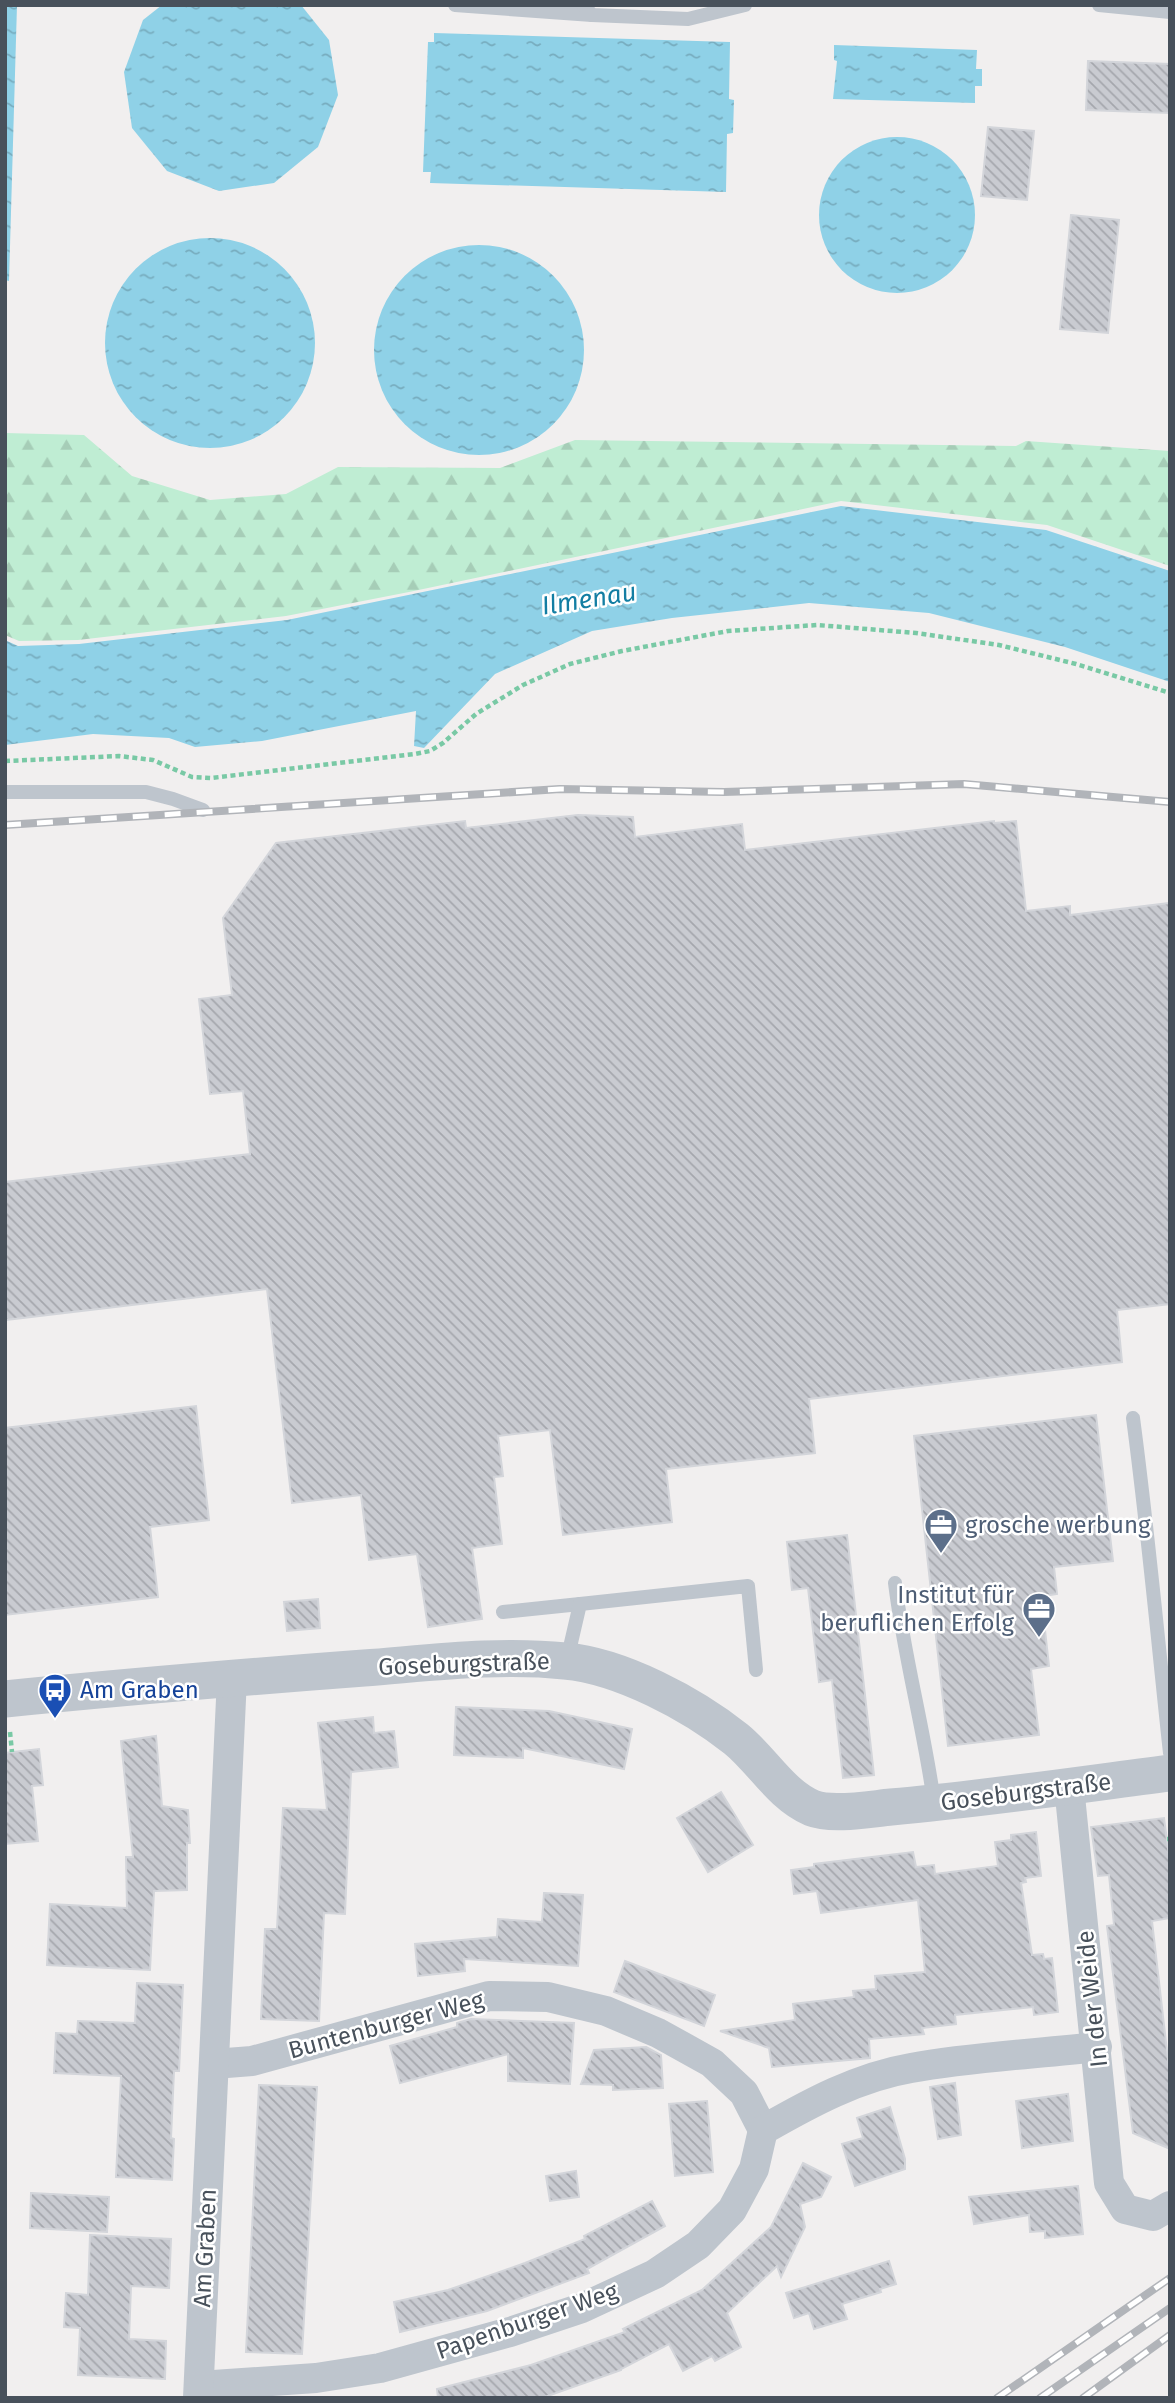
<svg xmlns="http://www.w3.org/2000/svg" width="1175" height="2403" viewBox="0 0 1175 2403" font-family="'Fira Sans',sans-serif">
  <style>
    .forest { fill: url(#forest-firs) }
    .water { fill: url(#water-ripples) }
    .building { fill: url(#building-back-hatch); stroke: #d3d5da; stroke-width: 2 }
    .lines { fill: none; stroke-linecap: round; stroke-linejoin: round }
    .path { stroke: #79c9a5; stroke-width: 4.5; stroke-dasharray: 5 3.5; stroke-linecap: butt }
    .service { stroke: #bec5cd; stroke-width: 14 }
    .minor { stroke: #bec5cd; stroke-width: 30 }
    .tertiary { stroke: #bec5cd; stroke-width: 37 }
    .rail-casing { stroke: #b1b4b9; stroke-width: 8 }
    .rail { stroke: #fff; stroke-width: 5; stroke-dasharray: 16; stroke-linecap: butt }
    .labels { text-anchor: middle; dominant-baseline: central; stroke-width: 5; stroke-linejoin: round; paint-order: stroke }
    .service-label { font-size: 24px; fill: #4e5e75; stroke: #fff; text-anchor: start }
    .street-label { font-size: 24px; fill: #48515b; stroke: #fff }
    .transit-label { font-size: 24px; fill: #164399; stroke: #fff; text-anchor: start }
    .water-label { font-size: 26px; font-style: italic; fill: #137ea3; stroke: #fff }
  </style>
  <defs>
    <pattern id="forest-firs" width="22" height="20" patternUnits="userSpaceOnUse" patternTransform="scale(1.75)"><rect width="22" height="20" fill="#bfedd3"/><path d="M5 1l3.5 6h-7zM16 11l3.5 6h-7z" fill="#a6cdb7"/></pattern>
    <pattern id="water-ripples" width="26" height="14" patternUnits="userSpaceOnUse" patternTransform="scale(1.75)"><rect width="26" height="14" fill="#8fd1e7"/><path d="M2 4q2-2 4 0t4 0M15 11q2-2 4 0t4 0" fill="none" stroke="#77acbe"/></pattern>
    <pattern id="building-back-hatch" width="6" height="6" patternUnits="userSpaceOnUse" patternTransform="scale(1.75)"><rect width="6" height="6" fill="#c9cbd1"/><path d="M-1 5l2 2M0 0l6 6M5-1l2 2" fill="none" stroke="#a5a7ad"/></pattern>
  </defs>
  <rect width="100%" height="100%" fill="#f1efef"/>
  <!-- forest -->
  <polygon class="forest" points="5,433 84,435 132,476 210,500 286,494 338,467 500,468 575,440 1016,446 1026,441 1170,451 1170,566 1047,525 841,501 409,592 286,616 78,640 19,641 5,635"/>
  <!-- water -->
  <g class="water">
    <polygon points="5,5 17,5 9,281 5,280"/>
    <polygon points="162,5 301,5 329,40 338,95 318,147 274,183 219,191 167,171 132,128 124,72 143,20"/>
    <polygon points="434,33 730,42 729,99 734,100 733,133 727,134 726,192 430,183 431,172 423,172 428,42 434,42"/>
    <polygon points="834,45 977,50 976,69 982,69 982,86 975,86 975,103 833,99 837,61 834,60"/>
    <circle cx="897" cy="215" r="78"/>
    <circle cx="210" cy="343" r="105"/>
    <circle cx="479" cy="350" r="105"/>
    <polygon points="841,506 1046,530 1170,571 1170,682 1065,647 929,613 809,603 672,618 592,631 495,674 424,748 414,746 416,711 262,741 195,747 169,738 93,734 5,745 5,640 18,646 79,644 287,620"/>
  </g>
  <!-- building -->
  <g class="building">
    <polygon points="1088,61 1170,64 1170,113 1086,110"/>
    <polygon points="988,127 1034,131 1027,200 981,196"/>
    <polygon points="1071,215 1119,220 1108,333 1060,329"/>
    <polygon points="578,815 633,817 635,837 742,824 745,850 994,821 994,823 1016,821 1026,911 1070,906 1070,915 1170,903 1170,1304 1117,1310 1122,1362 809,1399 815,1453 666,1469 672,1522 563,1535 550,1430 498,1436 503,1476 494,1477 502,1544 472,1548 482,1619 428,1627 417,1554 369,1560 361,1495 292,1503 267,1289 5,1320 5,1182 250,1154 243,1091 210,1094 199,999 232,995 223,918 276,843 465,821 466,828"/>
    <polygon points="196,1406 209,1520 150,1527 158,1597 5,1615 5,1428"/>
    <polygon points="1096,1415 1113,1561 1054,1567 1057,1594 1044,1596 1044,1602 1042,1603 1049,1666 1031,1669 1039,1735 948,1746 914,1436"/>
    <polygon points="847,1535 874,1775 843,1778 832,1680 819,1682 808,1588 792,1590 787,1542"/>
    <polygon points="318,1599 320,1628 287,1631 284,1602"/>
    <polygon points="456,1707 549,1711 632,1729 624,1769 523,1748 523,1758 454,1755"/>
    <polygon points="373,1717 374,1733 394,1731 398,1767 351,1772 345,1914 324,1913 319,2021 261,2019 265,1929 277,1929 283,1808 327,1810 318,1723"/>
    <polygon points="156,1736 162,1806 188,1810 190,1843 187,1843 187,1890 154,1891 150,1970 47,1965 50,1904 127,1908 126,1857 133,1857 121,1741"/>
    <polygon points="39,1749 43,1785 32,1786 38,1841 5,1844 5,1753"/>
    <polygon points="721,1792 753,1845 708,1872 677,1818"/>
    <polygon points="1164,1818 1170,1863 1170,1918 1152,1921 1170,2077 1170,2149 1133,2133 1107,1926 1114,1925 1109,1875 1098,1876 1091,1827"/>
    <polygon points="1036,1832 1041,1876 1025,1878 1026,1882 1021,1883 1032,1955 1043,1954 1044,1959 1052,1958 1058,2012 1034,2015 1033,2007 955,2015 956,2024 922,2028 924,2034 869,2039 870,2058 772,2067 769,2048 720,2031 795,2020 793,2004 854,1997 853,1991 876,1989 875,1976 925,1972 918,1900 821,1913 817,1891 794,1894 791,1870 814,1867 814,1864 913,1852 916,1867 934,1865 935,1874 998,1866 995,1842 1011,1840 1011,1835"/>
    <polygon points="544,1893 583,1895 578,1966 464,1959 465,1971 418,1976 415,1944 497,1937 498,1919 542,1922"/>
    <polygon points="625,1961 715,1995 704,2026 614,1992"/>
    <polygon points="137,1983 183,1985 179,2071 174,2071 171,2138 174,2139 172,2180 116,2177 121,2076 54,2073 56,2033 77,2034 78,2021 135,2023"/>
    <polygon points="471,2019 574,2023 570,2084 508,2081 508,2054 400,2083 390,2046 457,2027 457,2023"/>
    <polygon points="646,2047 661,2055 663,2088 613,2090 613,2085 581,2084 594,2050"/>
    <polygon points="955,2083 961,2135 938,2139 930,2087"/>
    <polygon points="259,2085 317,2087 302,2354 246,2352"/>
    <polygon points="1068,2094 1073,2141 1022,2148 1016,2101"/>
    <polygon points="707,2101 713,2172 675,2176 669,2104"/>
    <polygon points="890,2107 905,2159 905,2169 855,2186 842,2144 863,2138 857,2118"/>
    <polygon points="803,2163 831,2177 821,2197 800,2204 805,2227 781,2277 777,2266 727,2313 741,2347 715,2361 712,2356 683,2371 669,2344 621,2369 621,2370 542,2398 438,2398 437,2389 531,2365 625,2332 623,2329 702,2290 771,2227"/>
    <polygon points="576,2171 579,2197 550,2201 546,2176"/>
    <polygon points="1078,2186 1083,2234 1045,2238 1045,2231 1030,2232 1029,2215 974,2224 969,2197"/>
    <polygon points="31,2193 109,2197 107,2232 30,2228"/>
    <polygon points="652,2201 665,2226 587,2269 589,2273 487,2311 400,2332 394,2302 448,2290 525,2263 585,2239 584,2236"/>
    <polygon points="90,2235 171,2239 169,2288 131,2286 129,2339 166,2341 165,2379 78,2375 80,2328 64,2327 66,2293 88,2295"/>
    <polygon points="889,2261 896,2284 880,2289 881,2292 842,2304 847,2319 814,2329 809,2313 794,2318 786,2293"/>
  </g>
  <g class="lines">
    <!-- path -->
    <g class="path">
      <polyline points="5,761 119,756 153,760 192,777 211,778 415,754 430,751 443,743 476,714 523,685 570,664 622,651 728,631 817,625 916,633 999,645 1076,664 1170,693"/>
      <polyline points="10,1732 12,1752"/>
      <polyline points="1167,1839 1170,1839"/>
    </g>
    <!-- service -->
    <g class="service">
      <polyline points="455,5 592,15"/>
      <polyline points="583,5 592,15 688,19 745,5"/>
      <polyline points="1099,5 1170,12"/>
      <polyline points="5,792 146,792 173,799 203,810"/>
      <path d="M 1133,1418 C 1148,1530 1158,1642 1170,1753"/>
      <path d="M 895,1583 C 904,1657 924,1728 934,1802"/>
      <polyline points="503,1612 580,1604"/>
      <polyline points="567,1660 580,1604 748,1586 756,1670"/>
    </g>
    <!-- minor -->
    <g class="minor">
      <polyline points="1069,1786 1109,2183 1125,2209 1153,2216 1170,2206"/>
      <polyline points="214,2064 252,2061 489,1996 548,1997 606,2011 658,2033 712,2063 744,2093 763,2130"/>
      <path d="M 199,2386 L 316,2378 L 380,2368 L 510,2332 L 582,2308 L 655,2274 L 698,2245 L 732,2210 L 754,2169 L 763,2130 C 810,2103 858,2077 911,2068 C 971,2057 1036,2054 1097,2047"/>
      <polyline points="198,2398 232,1678"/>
    </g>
    <!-- tertiary -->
    <path class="tertiary" d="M 5,1699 C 125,1687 244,1677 364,1668 C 430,1663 499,1654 565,1661 C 621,1666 692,1704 736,1739 C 762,1760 780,1794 812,1808 C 832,1816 870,1809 891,1807 C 984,1799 1077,1785 1170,1773"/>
    <defs>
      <g id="rail">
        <polyline points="5,825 560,789 724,792 964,784 1170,802"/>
        <polyline points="997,2398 1170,2278"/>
        <polyline points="1040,2398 1170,2308"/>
        <polyline points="1083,2398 1170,2335"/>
      </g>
    </defs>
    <!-- rail casing -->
    <use href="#rail" class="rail-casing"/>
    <!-- rail -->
    <use href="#rail" class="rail"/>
  </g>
  <!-- icons -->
  <defs>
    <symbol id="office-pin" viewBox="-11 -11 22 30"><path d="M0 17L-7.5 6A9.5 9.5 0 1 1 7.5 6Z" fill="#5c6f8a" stroke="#fff"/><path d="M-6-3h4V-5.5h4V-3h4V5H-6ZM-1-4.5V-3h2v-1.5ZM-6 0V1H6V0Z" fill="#fff"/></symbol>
    <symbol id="bus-pin" viewBox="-11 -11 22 30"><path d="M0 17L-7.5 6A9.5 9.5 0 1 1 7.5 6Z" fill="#1a4fb4" stroke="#fff"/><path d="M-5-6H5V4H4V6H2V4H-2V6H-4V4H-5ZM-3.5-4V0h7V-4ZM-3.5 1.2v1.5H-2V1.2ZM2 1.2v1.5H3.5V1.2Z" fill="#fff"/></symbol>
  </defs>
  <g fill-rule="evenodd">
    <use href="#office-pin" x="922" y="1506" width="38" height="52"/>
    <use href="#office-pin" x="1020" y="1590" width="38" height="52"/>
    <use href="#bus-pin" x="36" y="1671" width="38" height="52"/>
  </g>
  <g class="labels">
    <!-- service labels -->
    <g class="service-label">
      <text x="965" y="1525">grosche werbung</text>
      <text x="1014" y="1595" text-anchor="end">Institut für<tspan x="1014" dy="28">beruflichen Erfolg</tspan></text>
    </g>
    <!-- street labels -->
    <g class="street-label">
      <text transform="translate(464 1664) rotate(-2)">Goseburgstraße</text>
      <text transform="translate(1026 1792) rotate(-7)">Goseburgstraße</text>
      <text transform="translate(1092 1999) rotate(-96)">In der Weide</text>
      <text transform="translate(386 2025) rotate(-15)">Buntenburger Weg</text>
      <text transform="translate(205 2248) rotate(-87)">Am Graben</text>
      <text transform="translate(527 2321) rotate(-19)">Papenburger Weg</text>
    </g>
    <!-- transit labels -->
    <g class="transit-label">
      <text x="80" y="1690">Am Graben</text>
    </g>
    <!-- water labels -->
    <g class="water-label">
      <text transform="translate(589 599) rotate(-9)">Ilmenau</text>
    </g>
  </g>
  <!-- border -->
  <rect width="1175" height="2403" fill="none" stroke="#48515b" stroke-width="14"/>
</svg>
